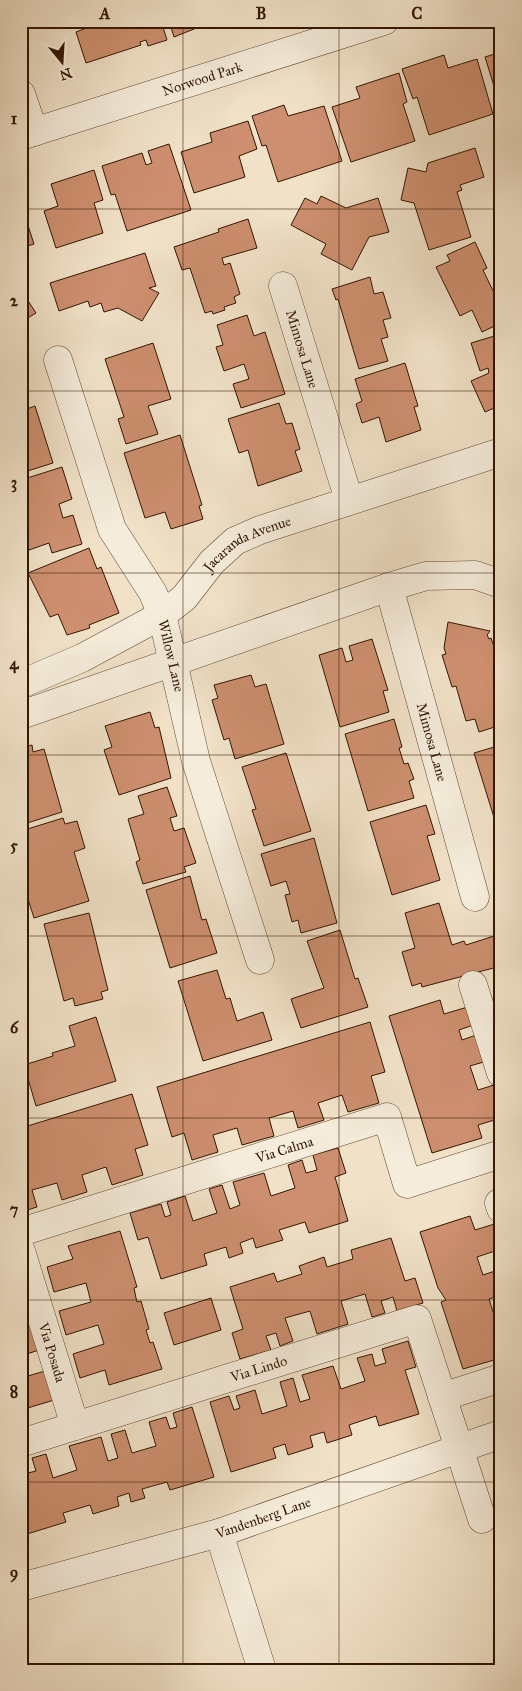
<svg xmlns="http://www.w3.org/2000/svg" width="522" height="1691" viewBox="0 0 522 1691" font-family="'IM FELL Great Primer',serif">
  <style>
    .building { fill: #cd8f6f; stroke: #331600 }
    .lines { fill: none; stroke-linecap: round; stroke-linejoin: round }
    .minor-casing { stroke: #624932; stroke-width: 29 }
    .minor { stroke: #f5ecdb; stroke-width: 28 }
    .grid { fill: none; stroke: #331600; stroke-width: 1; stroke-opacity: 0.55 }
    .labels { text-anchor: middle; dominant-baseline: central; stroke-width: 4.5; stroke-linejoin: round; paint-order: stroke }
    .street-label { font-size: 14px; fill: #331600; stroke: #f5ecdb }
    .neatline { fill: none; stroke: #331600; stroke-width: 2 }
    .grid-label { font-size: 16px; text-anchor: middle; font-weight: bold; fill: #331600 }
  </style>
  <rect width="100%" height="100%" fill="#f0e1c7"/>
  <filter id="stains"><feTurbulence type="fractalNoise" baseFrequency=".004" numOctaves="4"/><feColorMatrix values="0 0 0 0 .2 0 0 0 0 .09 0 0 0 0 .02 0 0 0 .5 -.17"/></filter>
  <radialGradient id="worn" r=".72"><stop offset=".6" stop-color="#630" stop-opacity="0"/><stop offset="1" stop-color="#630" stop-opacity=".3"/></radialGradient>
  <!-- building -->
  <g class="building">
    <polygon points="105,21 161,21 167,40 148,46 146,40 140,42 141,45 86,63 76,32"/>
    <polygon points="169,21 214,21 174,37"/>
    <polygon points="501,52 501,109 485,57"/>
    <polygon points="444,55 448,68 477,59 493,114 429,135 417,97 413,99 402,69"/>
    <polygon points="399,73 407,102 403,104 415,141 351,162 332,107 360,98 356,87"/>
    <polygon points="284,105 288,116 324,106 342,161 278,182 266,145 262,146 252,116"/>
    <polygon points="248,121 257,149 239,156 245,177 194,193 181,152 212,142 210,133"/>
    <polygon points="169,144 191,210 127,231 115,194 111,195 102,166 142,153 146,165 152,163 148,151"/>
    <polygon points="475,148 484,177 460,185 462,190 457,192 471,237 429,250 414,203 401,200 408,168 426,172 428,163"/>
    <polygon points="94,170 103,200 94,203 103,233 56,248 44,211 58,206 51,184"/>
    <polygon points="321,196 346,208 378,198 389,232 369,237 352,270 321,254 326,244 291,225 305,198 317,204"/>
    <polygon points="21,204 34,244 21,248"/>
    <polygon points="248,219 257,248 222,258 224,265 230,263 240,294 234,297 236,303 224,307 225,310 213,314 212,311 205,313 190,268 182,270 174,247 219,232 218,229"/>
    <polygon points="475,242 487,268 483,270 497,299 501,297 501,323 482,332 472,310 460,316 436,267 450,261 447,255"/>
    <polygon points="145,253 156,286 149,288 159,293 142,321 118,308 104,312 101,303 90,307 88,301 59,311 50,283"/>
    <polygon points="370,277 374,294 383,292 391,318 383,320 388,337 381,339 388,361 359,369 338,299 336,300 332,289"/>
    <polygon points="21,290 36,313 21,322"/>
    <polygon points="247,315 254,336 265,332 285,394 241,408 233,384 249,379 244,364 224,371 216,347 223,345 217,325"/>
    <polygon points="501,334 501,405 485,412 471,381 489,373 488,368 480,371 471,343"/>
    <polygon points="153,343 171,399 148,406 158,434 126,444 118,419 124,417 105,359"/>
    <polygon points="405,363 418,406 414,407 421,430 386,442 379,417 362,423 356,404 362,401 355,379"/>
    <polygon points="21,401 24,410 35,406 53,463 21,473"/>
    <polygon points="279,403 286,424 292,423 300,449 295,451 302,471 258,486 248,450 239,453 228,419"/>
    <polygon points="180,435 202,505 199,506 203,519 171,529 165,512 145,518 124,453"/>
    <polygon points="62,467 72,499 59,504 63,518 73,515 82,544 52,553 49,543 29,550 21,526 21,480"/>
    <polygon points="89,548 97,569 101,567 119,613 89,625 90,628 67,635 58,614 50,617 28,573"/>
    <polygon points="448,622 490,631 487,635 489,639 491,638 498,658 501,657 501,725 479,732 475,719 466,721 456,686 452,687 442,655 446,654 444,648"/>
    <polygon points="372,639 388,690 383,691 389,712 340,727 319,655 342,648 346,662 353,660 349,646"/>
    <polygon points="251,675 255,687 266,684 284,744 235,759 229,738 224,740 212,700 218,698 214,685"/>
    <polygon points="150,712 155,728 159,727 171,778 119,795 104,750 112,747 105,726"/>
    <polygon points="394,719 402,747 399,748 404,764 408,763 414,779 409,781 414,798 368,811 345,734"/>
    <polygon points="32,745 33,752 44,749 62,812 21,825 21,748"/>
    <polygon points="501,745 501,840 474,753"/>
    <polygon points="286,753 311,831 264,846 252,810 256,809 242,767"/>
    <polygon points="167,787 177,816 170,818 174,831 184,828 196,863 184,867 186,872 143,884 136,862 140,860 128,819 144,814 138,796"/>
    <polygon points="426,805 435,834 427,836 440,880 392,895 370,822"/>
    <polygon points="63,818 65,824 77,821 85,848 74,852 89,901 34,918 21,877 26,876 21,866 21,831"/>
    <polygon points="314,838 337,923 301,933 298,920 292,922 285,895 290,894 286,881 271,886 261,854"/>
    <polygon points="190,876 202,920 206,919 217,953 170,968 146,890"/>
    <polygon points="439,903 452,945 464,941 466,945 494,936 501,957 501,966 422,987 421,983 412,986 402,952 415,948 405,913"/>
    <polygon points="89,913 108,990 101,992 103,999 75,1006 73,998 64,1001 44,924"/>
    <polygon points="340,930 355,979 358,978 368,1007 301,1028 291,999 324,988 307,941"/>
    <polygon points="217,970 226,999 230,998 237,1021 263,1012 272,1040 203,1061 178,981"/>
    <polygon points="501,996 501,1016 500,1017 493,998"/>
    <polygon points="440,1000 444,1014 471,1006 476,1024 459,1030 462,1040 479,1034 487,1061 470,1066 478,1090 494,1085 501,1106 501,1118 478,1125 482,1138 432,1153 389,1016"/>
    <polygon points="96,1017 116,1081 36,1106 24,1065 53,1056 52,1053 75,1046 69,1026"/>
    <polygon points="370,1022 385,1072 371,1076 379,1103 348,1112 342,1095 318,1103 324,1120 298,1128 293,1111 269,1118 274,1136 242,1145 237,1128 213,1135 218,1152 192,1160 184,1133 172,1137 157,1087"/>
    <polygon points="132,1094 148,1145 135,1149 143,1175 112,1185 106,1167 82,1175 87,1192 62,1200 57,1183 32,1190 37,1207 21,1212 21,1128"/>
    <polygon points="338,1148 346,1173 335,1177 348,1221 309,1233 305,1222 279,1230 283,1240 256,1248 253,1238 240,1243 243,1253 229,1258 226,1247 204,1254 207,1265 161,1279 148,1237 138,1240 130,1213 161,1204 165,1217 171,1215 167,1202 185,1196 193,1221 217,1213 209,1189 222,1185 230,1209 240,1205 233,1182 264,1173 271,1196 295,1188 288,1165 302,1160 306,1173 317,1170 313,1155"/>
    <polygon points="470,1216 475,1230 501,1222 501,1249 477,1257 483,1275 501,1269 501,1295 489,1299 495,1318 501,1316 501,1358 463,1369 441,1302 446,1300 438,1288 420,1232"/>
    <polygon points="120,1231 137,1287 134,1288 136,1298 137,1302 141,1301 149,1329 146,1330 150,1343 153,1342 162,1369 109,1385 105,1370 80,1378 73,1354 104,1344 98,1325 66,1335 59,1311 91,1302 86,1283 54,1292 47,1267 73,1259 68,1246"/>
    <polygon points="391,1238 405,1281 415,1278 423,1303 397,1311 393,1297 381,1301 385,1313 372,1317 365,1294 341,1301 348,1324 317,1334 310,1311 285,1318 293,1341 280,1346 276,1333 266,1336 271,1350 240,1359 232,1333 243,1329 230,1287 274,1273 277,1282 302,1274 299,1266 324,1257 327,1267 353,1259 351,1250"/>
    <polygon points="211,1298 221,1330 174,1345 164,1313"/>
    <polygon points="30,1324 39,1350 21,1356 21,1327"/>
    <polygon points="408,1341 416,1367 405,1370 419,1414 379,1426 376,1416 349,1425 352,1435 327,1443 324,1432 310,1436 313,1447 288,1455 285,1444 273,1448 276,1458 231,1472 210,1402 229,1396 234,1410 240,1408 236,1396 255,1390 262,1414 287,1406 280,1382 293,1378 300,1402 310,1399 302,1375 333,1366 341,1389 365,1381 357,1358 372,1354 375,1366 386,1363 382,1349"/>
    <polygon points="45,1371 54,1400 21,1410 21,1378"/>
    <polygon points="192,1407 214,1477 170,1490 167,1482 142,1489 145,1498 131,1502 129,1493 117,1497 119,1506 93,1514 90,1505 63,1513 66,1522 27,1534 21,1516 21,1464 24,1474 36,1471 32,1458 46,1454 53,1478 77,1470 69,1446 101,1437 108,1461 118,1458 111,1434 125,1430 132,1453 156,1446 149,1422 166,1417 170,1429 177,1427 173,1413"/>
  </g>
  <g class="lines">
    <defs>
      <g id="minor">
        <polyline points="21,94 34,132"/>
        <path id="s1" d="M 21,136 L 384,21"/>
        <path id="s2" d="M 283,286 L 349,500"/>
        <path id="s3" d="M 58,360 L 112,529 L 153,593 L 162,615 L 196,761 L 260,960"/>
        <path id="s4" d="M 389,587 L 475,897"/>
        <path id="s5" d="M 21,684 L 82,658 L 162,615 L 184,598 L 212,562 L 235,541 L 260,530 L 501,452"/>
        <polyline points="21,715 389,587 426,576 475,575 501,584"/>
        <polyline points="473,985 501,1073"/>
        <polyline points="499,1203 501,1209"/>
        <path id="s6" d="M 21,1232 L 387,1117 L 407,1184 L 501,1154"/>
        <path id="s7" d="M 21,1251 L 75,1426"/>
        <polyline points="442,1397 501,1378"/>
        <path id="s8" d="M 21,1443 L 417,1319 L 482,1519"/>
        <polyline points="219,1533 262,1670"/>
        <path id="s9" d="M 21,1587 L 219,1533 L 501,1434"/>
      </g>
    </defs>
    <!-- minor casing -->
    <use href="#minor" class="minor-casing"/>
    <!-- minor -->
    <use href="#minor" class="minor"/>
  </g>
  <!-- grid -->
  <path class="grid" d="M 183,21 L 183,1670M 339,21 L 339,1670M 21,209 L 501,209M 21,391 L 501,391M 21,573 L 501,573M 21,755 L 501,755M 21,936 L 501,936M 21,1118 L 501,1118M 21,1300 L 501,1300M 21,1482 L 501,1482"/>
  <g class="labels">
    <!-- street labels -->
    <g class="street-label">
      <text stroke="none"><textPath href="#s1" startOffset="190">Norwood Park</textPath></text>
      <text stroke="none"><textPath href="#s2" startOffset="66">Mimosa Lane</textPath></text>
      <text stroke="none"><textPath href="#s5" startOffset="271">Jacaranda Avenue</textPath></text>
      <text stroke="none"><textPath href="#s3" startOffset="319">Willow Lane</textPath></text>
      <text stroke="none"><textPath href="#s4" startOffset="161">Mimosa Lane</textPath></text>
      <text stroke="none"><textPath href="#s6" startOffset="276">Via Calma</textPath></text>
      <text stroke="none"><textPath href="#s7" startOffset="106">Via Posada</textPath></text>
      <text stroke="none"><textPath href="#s8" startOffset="249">Via Lindo</textPath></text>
      <text stroke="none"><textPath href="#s9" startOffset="252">Vandenberg Lane</textPath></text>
    </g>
  </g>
  <!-- margin -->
  <rect width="522" height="1691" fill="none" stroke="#f0e1c7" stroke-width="55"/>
  <!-- north arrow -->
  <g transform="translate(62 62) rotate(162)" stroke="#f5ecdb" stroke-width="4" paint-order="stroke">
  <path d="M0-4L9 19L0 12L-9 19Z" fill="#331600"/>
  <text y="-8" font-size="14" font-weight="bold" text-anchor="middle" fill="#331600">N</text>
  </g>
  <rect x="28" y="28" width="466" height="1636" class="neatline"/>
  <g class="grid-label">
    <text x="105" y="19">A</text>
    <text x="261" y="19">B</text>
    <text x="417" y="19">C</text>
    <text x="14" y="124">1</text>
    <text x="14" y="306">2</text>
    <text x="14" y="488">3</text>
    <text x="14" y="669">4</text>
    <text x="14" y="851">5</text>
    <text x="14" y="1033">6</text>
    <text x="14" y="1215">7</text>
    <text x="14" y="1397">8</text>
    <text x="14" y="1578">9</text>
  </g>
  <rect width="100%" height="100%" filter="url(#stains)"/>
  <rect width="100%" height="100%" fill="url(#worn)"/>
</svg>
